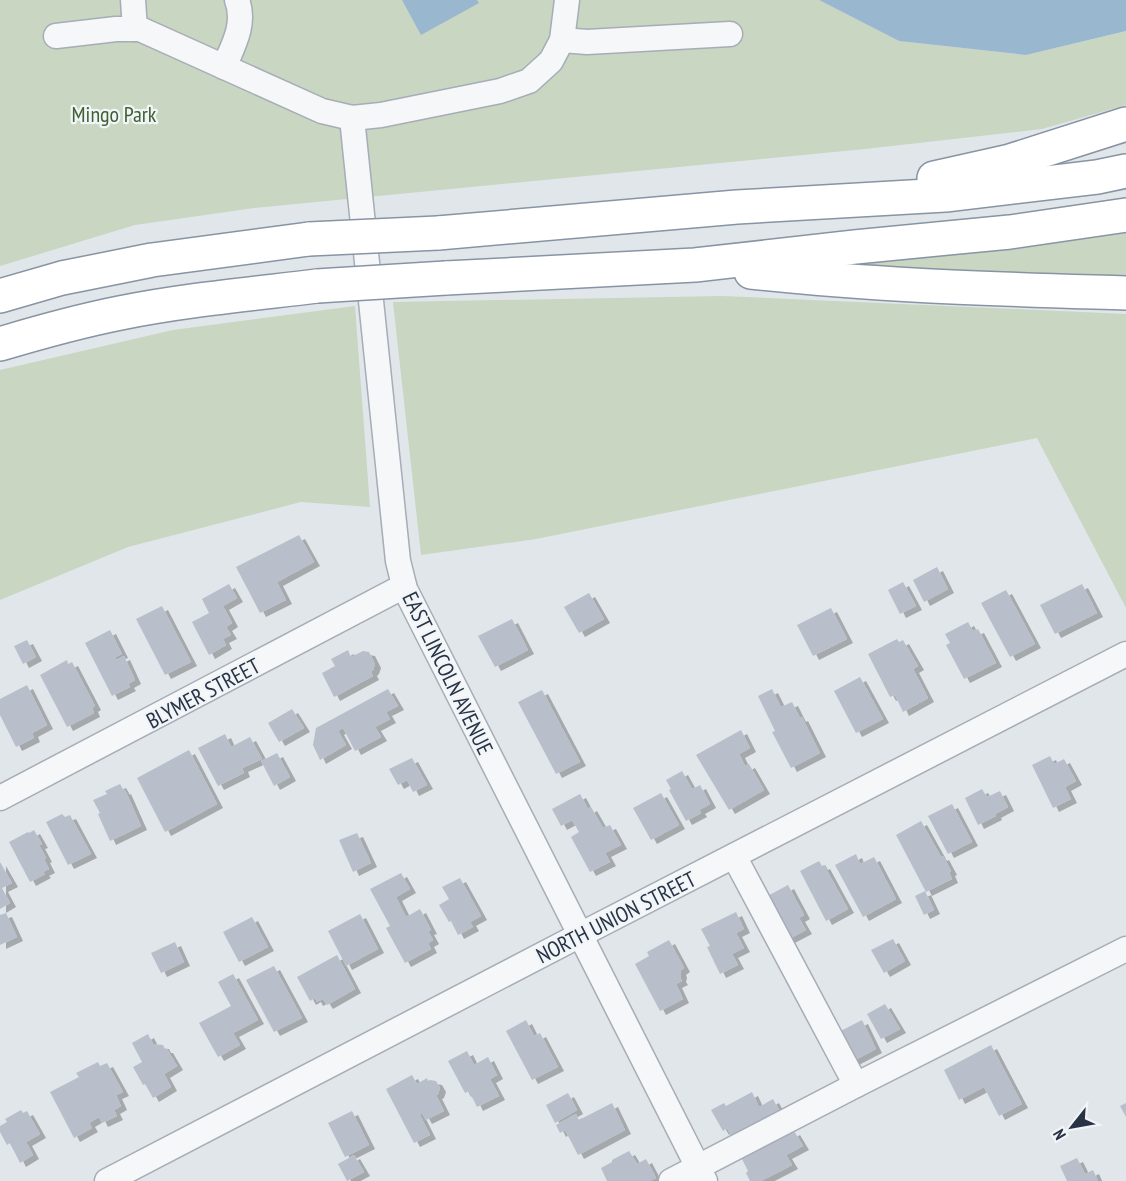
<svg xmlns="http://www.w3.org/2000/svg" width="1126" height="1181" viewBox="0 0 1126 1181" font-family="'PT Sans Narrow',sans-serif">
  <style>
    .green { fill: #c8d6c2 }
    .water { fill: #99b7cf }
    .building { fill: #b8bfca; filter: url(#shadow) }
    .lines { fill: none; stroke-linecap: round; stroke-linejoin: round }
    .minor-casing { stroke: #a6adb6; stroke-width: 27 }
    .highway-casing { stroke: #8794a4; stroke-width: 36 }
    .minor { stroke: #f5f7f9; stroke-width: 24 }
    .highway { stroke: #fff; stroke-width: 33 }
    .highway-bridge-casing { stroke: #8794a4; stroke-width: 36; stroke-linecap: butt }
    .highway-bridge { stroke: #fff; stroke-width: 33 }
    .labels { text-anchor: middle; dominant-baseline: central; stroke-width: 4.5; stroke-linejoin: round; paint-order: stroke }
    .park-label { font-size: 22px; fill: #406233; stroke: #f1f5f8 }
    .street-label { font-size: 22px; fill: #283445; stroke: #f1f5f8 }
  </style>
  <defs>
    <filter id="shadow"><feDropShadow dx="6" dy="4" stdDeviation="0" flood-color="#0004"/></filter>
  </defs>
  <rect width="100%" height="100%" fill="#e1e6eb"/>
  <!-- green -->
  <g class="green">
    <polygon points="0,0 819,0 899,41 1026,55 1126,31 1126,105 1042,129 865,149 254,208 135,225 0,266"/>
    <polygon points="1126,233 1126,284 852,272 851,259"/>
    <polygon points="722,296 1126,314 1126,608 1037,438 536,539 421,555 393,302"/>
    <polygon points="355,306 370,507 301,502 128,547 0,600 0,370 173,330"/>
  </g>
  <!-- water -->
  <g class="water">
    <polygon points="402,0 477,0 479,3 421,35"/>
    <polygon points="819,0 1126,0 1126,31 1026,55 899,41"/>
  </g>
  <!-- building -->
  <g class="building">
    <polygon points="299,535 314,562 277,582 286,600 260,613 236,567"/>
    <polygon points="937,567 948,589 924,602 913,580"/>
    <polygon points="903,582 916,606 900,614 888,590"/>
    <polygon points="229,584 237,598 223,606 232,623 226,627 231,635 223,639 226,645 209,655 192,622 209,613 202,599"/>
    <polygon points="1082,584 1097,613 1055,634 1040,605"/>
    <polygon points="1006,590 1035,644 1010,657 981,603"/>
    <polygon points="589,593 604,619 579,633 564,607"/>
    <polygon points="162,606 191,662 165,675 136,619"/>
    <polygon points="831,608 847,639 813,656 797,625"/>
    <polygon points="512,619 528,650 495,667 478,636"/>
    <polygon points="968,622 973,631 978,629 996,663 964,679 946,645 950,643 945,634"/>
    <polygon points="110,630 122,654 115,657 116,660 124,656 135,680 128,684 130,687 112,696 85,643"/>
    <polygon points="897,639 899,642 903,640 918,666 913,669 928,698 903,712 895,695 890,697 868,654"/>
    <polygon points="27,640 36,657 23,664 14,646"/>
    <polygon points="348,650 351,657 363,651 369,652 375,664 373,670 371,672 373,676 334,697 322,673 335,666 331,659"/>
    <polygon points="67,660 68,664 72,662 95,706 92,708 94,713 67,727 40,675"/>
    <polygon points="860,677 883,719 856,733 834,691"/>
    <polygon points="27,685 47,725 32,733 34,738 16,747 0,715 0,699"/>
    <polygon points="388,689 398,706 386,712 390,719 375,727 381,737 355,751 343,728 338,731 346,745 320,760 313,745 316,728"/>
    <polygon points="772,689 781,707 792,702 800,718 802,717 820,753 791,768 772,732 775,731 758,696"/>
    <polygon points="542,690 580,762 556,774 518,702"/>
    <polygon points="292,709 304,728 279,742 268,723"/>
    <polygon points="741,730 750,748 739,754 745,766 749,764 764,790 729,810 696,755"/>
    <polygon points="225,734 231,747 250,737 262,759 242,768 244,773 218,786 198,748"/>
    <polygon points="189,750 217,804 165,832 137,778"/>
    <polygon points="277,753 290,777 274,786 261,761"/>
    <polygon points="1050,756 1054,764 1064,759 1076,781 1065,787 1071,799 1053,808 1032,765"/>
    <polygon points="412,758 427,785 413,792 407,780 398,785 389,769"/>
    <polygon points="682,771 692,789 700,785 710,804 699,810 701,813 686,821 669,790 671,789 666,780"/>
    <polygon points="120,784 124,791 125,790 141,826 110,841 98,814 100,813 93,800 107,794 105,791"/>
    <polygon points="982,789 987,797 1000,791 1008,807 995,814 996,816 978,825 965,798"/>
    <polygon points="661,793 679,825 651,840 633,808"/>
    <polygon points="580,794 588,809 591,807 603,828 610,825 621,845 605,853 610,862 590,872 571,837 579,832 572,820 561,826 552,809"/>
    <polygon points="952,804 972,842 948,854 928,816"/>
    <polygon points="62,814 65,817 70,815 91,854 68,865 46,822"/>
    <polygon points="921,821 941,857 943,856 951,871 949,872 952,879 926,892 896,835"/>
    <polygon points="34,830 42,844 39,845 46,858 44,859 49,869 43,872 45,874 30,882 9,842 28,832 29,833"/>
    <polygon points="357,833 371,863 353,872 339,840"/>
    <polygon points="856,854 860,864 874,857 896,899 863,917 835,865"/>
    <polygon points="819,861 822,866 824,865 848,909 826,921 800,871"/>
    <polygon points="0,862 12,883 2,888 10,903 0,909"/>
    <polygon points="401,873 410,889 396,897 406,917 420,909 431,930 428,931 433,940 428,943 431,949 405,963 386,928 390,926 370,889"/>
    <polygon points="460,878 481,916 470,922 473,927 458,935 451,921 449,922 439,905 449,899 442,887"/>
    <polygon points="788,885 804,915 799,918 806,930 785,941 762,899"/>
    <polygon points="925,891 934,910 924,915 915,896"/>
    <polygon points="736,912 744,929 736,933 744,948 732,954 738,965 720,974 707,947 710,946 701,929"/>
    <polygon points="6,913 17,937 0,945 0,915"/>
    <polygon points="360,914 378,949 346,966 328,931"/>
    <polygon points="252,917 268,947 239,962 223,932"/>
    <polygon points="893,939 905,961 884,973 871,950"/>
    <polygon points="669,940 684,968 680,971 681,974 680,978 682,981 676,984 683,999 660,1011 635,964 649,956 647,952"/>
    <polygon points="175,942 184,962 161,973 151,953"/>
    <polygon points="337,955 355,989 327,1005 323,999 317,1002 315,998 310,1001 297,977"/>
    <polygon points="274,966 302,1018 274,1032 246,980"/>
    <polygon points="233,974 258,1020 233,1033 240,1045 218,1057 199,1023 231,1006 218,982"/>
    <polygon points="885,1004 900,1029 881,1039 867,1014"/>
    <polygon points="526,1020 534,1036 540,1033 558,1067 532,1080 506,1031"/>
    <polygon points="862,1020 876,1049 849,1063 835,1034"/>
    <polygon points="148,1034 153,1044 163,1045 165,1049 167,1049 177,1066 164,1074 171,1087 153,1098 145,1084 143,1085 133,1067 142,1062 132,1043"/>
    <polygon points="991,1045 1022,1104 999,1116 984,1087 959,1100 944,1070"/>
    <polygon points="467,1051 474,1065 488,1057 497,1075 490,1079 499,1096 477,1107 469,1091 465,1093 448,1061"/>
    <polygon points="98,1062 100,1066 107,1063 123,1092 116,1095 121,1106 114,1110 117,1116 102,1123 99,1117 89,1123 92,1128 74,1138 50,1092 79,1077 76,1073"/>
    <polygon points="412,1075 417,1084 427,1078 428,1081 430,1080 436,1081 440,1088 438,1094 436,1095 444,1111 426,1120 422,1113 420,1115 430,1135 414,1143 386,1089"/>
    <polygon points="752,1092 759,1107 773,1099 781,1114 733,1140 727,1128 723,1131 711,1110 724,1103 726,1106"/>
    <polygon points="568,1093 577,1110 555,1123 546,1105"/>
    <polygon points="612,1103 625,1130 578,1155 565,1130 560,1133 556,1125 576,1114 579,1120"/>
    <polygon points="1126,1103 1126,1117 1120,1106"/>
    <polygon points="21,1110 23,1113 27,1111 40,1134 26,1142 33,1155 20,1163 10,1143 7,1145 0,1132 0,1126 7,1122 5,1119"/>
    <polygon points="352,1111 369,1145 345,1157 328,1123"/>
    <polygon points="794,1131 803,1146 786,1155 792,1165 761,1181 750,1181 746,1173 748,1171 742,1159"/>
    <polygon points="629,1151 637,1164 646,1159 656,1178 650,1181 607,1181 601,1168 612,1162 612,1160"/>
    <polygon points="354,1155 364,1172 347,1181 338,1164"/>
    <polygon points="1077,1158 1085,1174 1093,1170 1098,1181 1067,1181 1060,1166"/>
  </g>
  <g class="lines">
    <defs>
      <g id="minor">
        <polyline points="133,0 135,29"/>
        <polyline points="56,36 116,29 140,29 322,111 352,118 381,115 500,91 529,81 551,61 562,40 567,0"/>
        <polyline points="562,40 587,42 730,34"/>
        <path d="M 224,67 C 233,46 246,24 237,0"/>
        <polyline points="352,118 398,561 405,589 705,1181"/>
        <polyline points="0,798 404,586"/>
        <polyline points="734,856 856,1085"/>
        <polyline points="107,1181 580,935 1126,654"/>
        <polyline points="671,1181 856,1085 1126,949"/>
      </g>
      <g id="highway">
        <polyline points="934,178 1010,161 1126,124"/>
        <polyline points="438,233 737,207 945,195 1097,177 1126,171"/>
        <path d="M 751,272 C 875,286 1001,289 1126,293"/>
        <polyline points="446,278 695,265 855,247 1010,232 1126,215"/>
        <polyline points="0,296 62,278 152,260 309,239"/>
        <path d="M 0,344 C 40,332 80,321 120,313 C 185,300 251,294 317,286"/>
      </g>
    </defs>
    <!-- minor casing -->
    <use href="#minor" class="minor-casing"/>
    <!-- highway casing -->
    <use href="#highway" class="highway-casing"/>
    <!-- minor -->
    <use href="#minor" class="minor"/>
    <!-- highway -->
    <use href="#highway" class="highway"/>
    <defs>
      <g id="highway-bridge">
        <polyline points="309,239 438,233"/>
        <polyline points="317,286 446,278"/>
      </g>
    </defs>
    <!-- highway-bridge casing -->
    <use href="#highway-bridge" class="highway-bridge-casing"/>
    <!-- highway-bridge -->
    <use href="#highway-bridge" class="highway-bridge"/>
  </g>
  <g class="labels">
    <!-- park labels -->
    <g class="park-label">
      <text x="114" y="114">Mingo Park</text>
    </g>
    <!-- street labels -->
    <g class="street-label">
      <text transform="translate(448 673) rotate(64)">EAST LINCOLN AVENUE</text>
      <text transform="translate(203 693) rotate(-28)">BLYMER STREET</text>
      <text transform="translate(616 917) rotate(-27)">NORTH UNION STREET</text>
    </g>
  </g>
  <!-- north arrow -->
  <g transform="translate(1072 1127) rotate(239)" stroke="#f1f5f8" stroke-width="4.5" paint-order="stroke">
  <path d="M0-4.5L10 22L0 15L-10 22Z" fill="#283445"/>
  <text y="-9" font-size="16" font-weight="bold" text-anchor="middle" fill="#283445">N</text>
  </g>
</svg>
